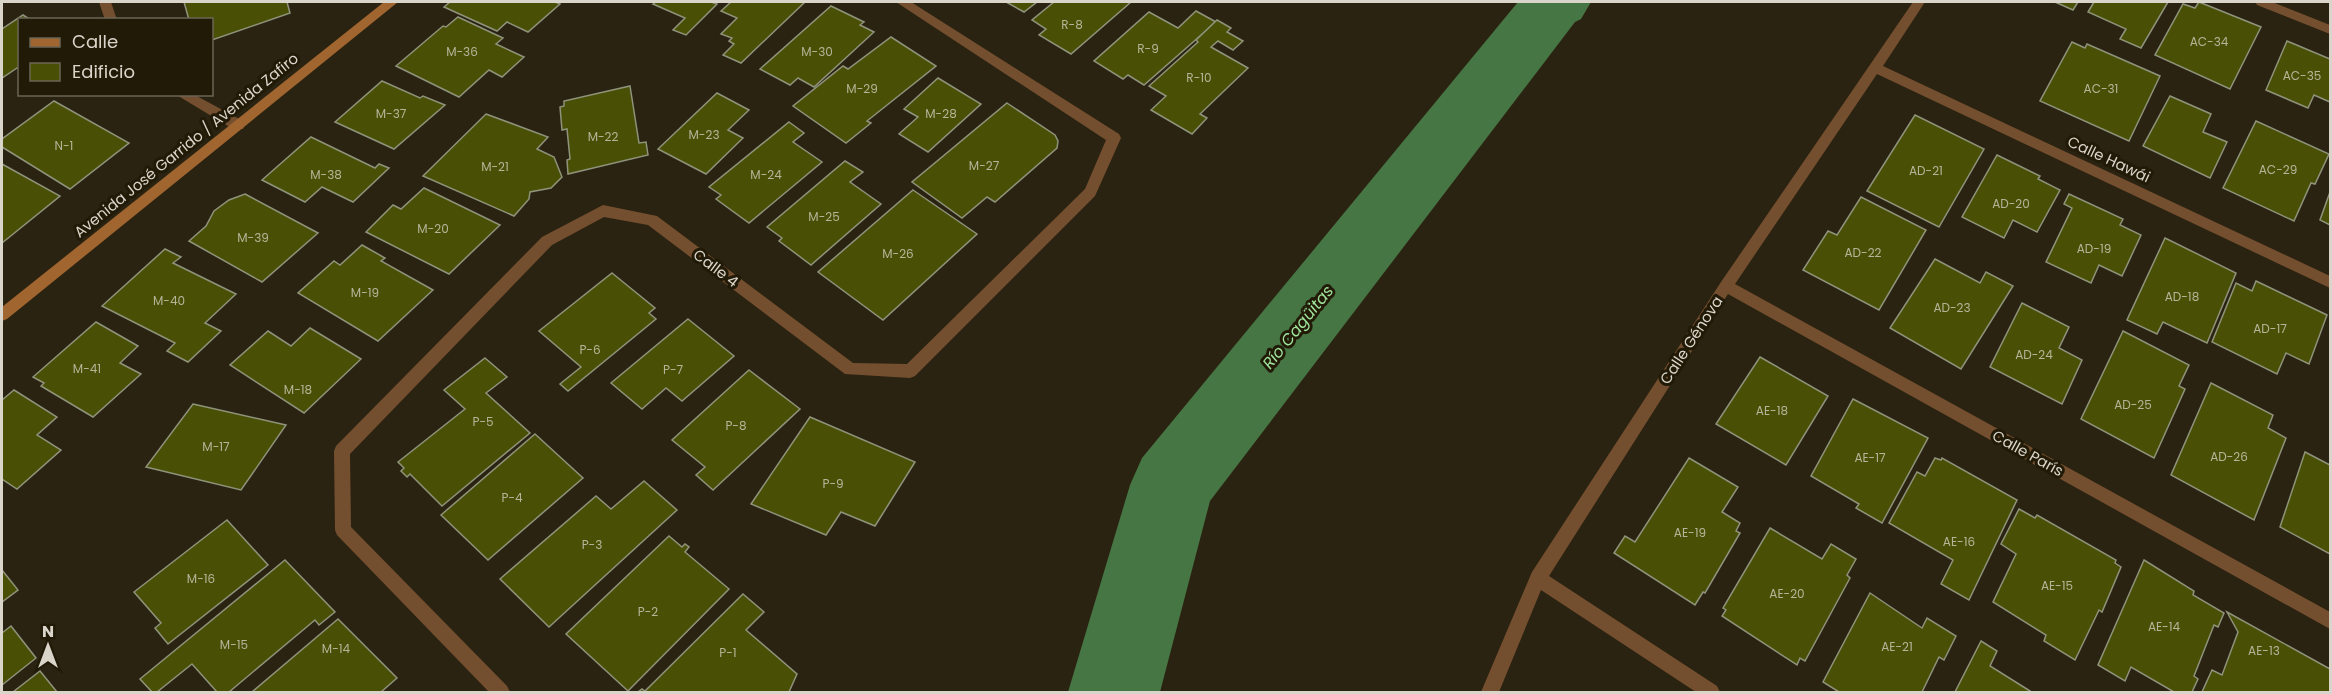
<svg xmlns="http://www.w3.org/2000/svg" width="2332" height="694" viewBox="0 0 2332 694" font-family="Poppins,sans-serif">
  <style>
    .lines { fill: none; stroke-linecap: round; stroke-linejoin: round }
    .river { fill: #477645; fill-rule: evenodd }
    .building { fill: #495005; stroke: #8f937c; stroke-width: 1.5 }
    .street { fill: #744f2f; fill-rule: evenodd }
    .secondary { fill: #a16630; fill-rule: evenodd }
    .labels { text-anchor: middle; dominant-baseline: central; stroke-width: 6; stroke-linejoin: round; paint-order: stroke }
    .number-label { font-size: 12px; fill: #b6b499 }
    .street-label { font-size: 15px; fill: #dad5ca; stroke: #211a07 }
    .water-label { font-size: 16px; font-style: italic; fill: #9ee49b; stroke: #211a07 }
  </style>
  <rect width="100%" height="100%" fill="#2b2311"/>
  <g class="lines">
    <!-- river -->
    <polygon class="river" points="1518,2 1591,2 1581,19 1575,22 1210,501 1160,692 1068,692 1130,485 1142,458"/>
  </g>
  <!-- building -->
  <g class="building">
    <polygon points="184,2 287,2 290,13 212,40 212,20 189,20"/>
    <polygon points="450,2 555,2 560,4 528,32 507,22 497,31 444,7"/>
    <polygon points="656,2 711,2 717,4 686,35 673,30 685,18 653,4"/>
    <polygon points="731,2 805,2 741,63 723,55 734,44 729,41 732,38 721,34 737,18 721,11"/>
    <polygon points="1006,2 1037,2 1024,12"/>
    <polygon points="1054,2 1131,2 1071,54 1039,35 1046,29 1032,20"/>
    <polygon points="2055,2 2078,2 2073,10"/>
    <polygon points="2094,2 2168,2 2141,48 2120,39 2126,29 2088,12"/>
    <polygon points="2199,2 2261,27 2230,89 2155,55 2183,4 2195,8"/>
    <polygon points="831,6 864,22 860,25 874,32 814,87 798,78 790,85 760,69"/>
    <polygon points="1196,11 1216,22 1144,85 1128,75 1123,79 1094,61 1149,12 1178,28"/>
    <polygon points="23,15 31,20 20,20 20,69 17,68 2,78 2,29"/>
    <polygon points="458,17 503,38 496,44 524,57 502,77 489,70 459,97 396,66 443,26 446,27"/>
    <polygon points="1217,20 1231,28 1227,32 1243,41 1233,50 1218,41 1211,47 1248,68 1200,114 1207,118 1192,134 1151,110 1166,96 1149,86 1198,42 1196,40"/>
    <polygon points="891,37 936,66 867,121 871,123 846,143 793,106 843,66 848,69"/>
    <polygon points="2287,41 2330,59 2330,102 2314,95 2308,108 2266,90"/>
    <polygon points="2072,42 2085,48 2087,44 2160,76 2129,141 2040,101"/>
    <polygon points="938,78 981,104 928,152 899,134 918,117 904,109"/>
    <polygon points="382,81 420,98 423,96 445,105 394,149 335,122"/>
    <polygon points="630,86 639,143 646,142 648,155 568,174 567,160 570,159 567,129 562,130 560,107 564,106 564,101"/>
    <polygon points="717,93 749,110 728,130 743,138 706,174 658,149"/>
    <polygon points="2170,96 2211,114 2203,132 2227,142 2210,178 2143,146"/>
    <polygon points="54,101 129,143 70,189 2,147 2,139"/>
    <polygon points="1007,103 1055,135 1058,141 1057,148 995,202 987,197 962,218 912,182"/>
    <polygon points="486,114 548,137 537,149 554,157 562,177 551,188 530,192 529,199 514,216 423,176"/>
    <polygon points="1915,115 1984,149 1939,227 1867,191"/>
    <polygon points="2256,121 2329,154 2315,184 2311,183 2294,221 2223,188"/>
    <polygon points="789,122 804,133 793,142 822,162 749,223 716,199 721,195 709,187"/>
    <polygon points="311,137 375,168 379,164 389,168 353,202 322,187 305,202 262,180"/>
    <polygon points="1997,155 2040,176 2038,179 2060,190 2037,232 2013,220 2004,238 1962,217"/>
    <polygon points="845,161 863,172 850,182 881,204 811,265 779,241 782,238 767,227"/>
    <polygon points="2,164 60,196 2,243"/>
    <polygon points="424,188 500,225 449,274 366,232 393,205 401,209"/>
    <polygon points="913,190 977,234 883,320 818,272"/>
    <polygon points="2330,192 2330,225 2320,220"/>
    <polygon points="245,194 318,233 262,282 189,241 206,226 214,211 229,200"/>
    <polygon points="2069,194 2123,219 2120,225 2141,235 2122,276 2099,265 2091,283 2046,262 2072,208 2064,204"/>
    <polygon points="1861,197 1926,230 1879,310 1803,270 1828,231 1837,235"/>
    <polygon points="2165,238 2236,273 2207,343 2163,322 2157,334 2127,320"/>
    <polygon points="362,245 385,258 381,261 433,290 378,341 298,293 334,261 340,265"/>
    <polygon points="165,249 181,257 173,263 236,294 205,323 221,331 188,362 167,351 175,343 102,306"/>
    <polygon points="1935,259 1980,283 1986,272 2013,286 1961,369 1890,328"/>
    <polygon points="612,273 655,308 649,313 656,319 568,391 560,384 581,367 539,331"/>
    <polygon points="2256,281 2327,315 2309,364 2286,353 2277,374 2212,342 2236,283 2252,291"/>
    <polygon points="2022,303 2069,327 2059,348 2082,360 2062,404 1990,367"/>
    <polygon points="688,319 734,356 682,401 666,388 642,409 611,383"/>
    <polygon points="96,322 138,346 120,363 141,374 93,417 41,386 44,383 33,377"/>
    <polygon points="310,328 361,359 304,413 230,365 268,331 291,346"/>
    <polygon points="2123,331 2189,365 2179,386 2185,389 2154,458 2081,419"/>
    <polygon points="1760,357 1828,396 1786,465 1716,424"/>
    <polygon points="485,358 507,377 486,393 530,433 442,506 410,474 407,477 401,471 404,468 398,462 465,409 444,390"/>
    <polygon points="749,370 800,409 713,490 696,475 705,467 672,440"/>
    <polygon points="2211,383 2273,415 2268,428 2286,438 2254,520 2171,475"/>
    <polygon points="14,390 57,417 37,435 61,450 17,489 2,479 2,400"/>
    <polygon points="1853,399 1928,438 1882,523 1856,508 1859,504 1811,476"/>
    <polygon points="193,404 286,425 241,490 146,467"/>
    <polygon points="810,417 915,462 875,526 841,512 826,535 751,504"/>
    <polygon points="535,434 583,478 488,560 441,515"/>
    <polygon points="2305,452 2330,465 2330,554 2280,527"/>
    <polygon points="1689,458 1738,487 1722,512 1740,523 1736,531 1740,533 1705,593 1703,592 1695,605 1614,553 1625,536 1635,542"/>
    <polygon points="1935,458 1941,460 1942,458 2017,500 1969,600 1941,584 1953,560 1889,523 1917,472 1925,476"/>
    <polygon points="644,481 677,510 549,627 500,579 596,496 611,509"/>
    <polygon points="2019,509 2035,518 2037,515 2116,560 2115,563 2121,567 2102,612 2099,610 2075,660 2044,641 2046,635 1993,602 2016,554 2001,544"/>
    <polygon points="227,520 268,565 168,644 155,628 161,623 134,592"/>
    <polygon points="1770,528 1822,559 1831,544 1856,559 1847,575 1850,578 1805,661 1800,658 1797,665 1722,616 1726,610 1723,608"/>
    <polygon points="669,536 682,547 685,544 689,547 685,552 729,589 628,691 566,634"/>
    <polygon points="285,560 335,612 319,625 315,620 229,692 217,692 192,664 157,692 152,692 140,679"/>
    <polygon points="2144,560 2194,591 2193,595 2224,613 2218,627 2214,625 2194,676 2198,679 2192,692 2174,692 2131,667 2125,681 2098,665"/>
    <polygon points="2,570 18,590 2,602"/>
    <polygon points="1870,593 1922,628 1927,618 1956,636 1944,660 1939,657 1922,692 1839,692 1823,682"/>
    <polygon points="743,594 764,612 746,630 797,674 789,692 638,692 642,689 645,691"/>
    <polygon points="2227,612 2330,669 2330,692 2202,692 2212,670 2222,675 2238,632"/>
    <polygon points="338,619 397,678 381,692 252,692"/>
    <polygon points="11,626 36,658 2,685 2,633"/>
    <polygon points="1981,641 1997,651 1990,666 2030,691 2029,692 1955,692"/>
    <polygon points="40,671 57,692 13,692"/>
  </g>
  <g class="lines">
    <!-- street -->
    <g class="street">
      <polygon points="99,2 111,2 117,20 105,20"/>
      <polygon points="896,2 911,2 1119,134 1121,138 1095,196 915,376 910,378 845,374 648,225 604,217 552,245 350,454 351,527 507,686 510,692 489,692 337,535 335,530 334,451 336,446 542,237 603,205 657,216 853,363 907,364 1085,189 1106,140"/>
      <polygon points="1913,2 1925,2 1883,66 2330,276 2330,288 1877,74 1735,284 2330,612 2330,629 1728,294 1549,576 1717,686 1720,692 1696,692 1541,590 1499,692 1481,692 1532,572 1721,282"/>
      <polygon points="2255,2 2272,2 2330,25 2330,34 2257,5"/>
      <polygon points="175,94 193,94 243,121 245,125 243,129 233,129"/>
    </g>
    <!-- secondary -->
    <polygon class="secondary" points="384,2 398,2 7,319 2,321 2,307"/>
  </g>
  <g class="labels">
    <!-- number labels -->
    <g class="number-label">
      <text x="1072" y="24">R-8</text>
      <text x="2209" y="41">AC-34</text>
      <text x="1148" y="48">R-9</text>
      <text x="462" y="51">M-36</text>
      <text x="817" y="51">M-30</text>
      <text x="2302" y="75">AC-35</text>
      <text x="1199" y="77">R-10</text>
      <text x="862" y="88">M-29</text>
      <text x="2101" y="88">AC-31</text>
      <text x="391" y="113">M-37</text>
      <text x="941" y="113">M-28</text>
      <text x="704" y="134">M-23</text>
      <text x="603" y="136">M-22</text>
      <text x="64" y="145">N-1</text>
      <text x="984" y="165">M-27</text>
      <text x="495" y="166">M-21</text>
      <text x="2278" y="169">AC-29</text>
      <text x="1926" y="170">AD-21</text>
      <text x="326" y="174">M-38</text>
      <text x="766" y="174">M-24</text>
      <text x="2011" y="203">AD-20</text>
      <text x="824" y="216">M-25</text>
      <text x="433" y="228">M-20</text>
      <text x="253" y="237">M-39</text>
      <text x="2094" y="248">AD-19</text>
      <text x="1863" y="252">AD-22</text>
      <text x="898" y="253">M-26</text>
      <text x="365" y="292">M-19</text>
      <text x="2182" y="296">AD-18</text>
      <text x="169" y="300">M-40</text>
      <text x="1952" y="307">AD-23</text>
      <text x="2270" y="328">AD-17</text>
      <text x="590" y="349">P-6</text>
      <text x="2034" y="354">AD-24</text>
      <text x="87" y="368">M-41</text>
      <text x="673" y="369">P-7</text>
      <text x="298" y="389">M-18</text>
      <text x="2133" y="404">AD-25</text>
      <text x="1772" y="410">AE-18</text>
      <text x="483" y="421">P-5</text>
      <text x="736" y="425">P-8</text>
      <text x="216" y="446">M-17</text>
      <text x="2229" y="456">AD-26</text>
      <text x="1870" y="457">AE-17</text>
      <text x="833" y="483">P-9</text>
      <text x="512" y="497">P-4</text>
      <text x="1690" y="532">AE-19</text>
      <text x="1959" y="541">AE-16</text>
      <text x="592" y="544">P-3</text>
      <text x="201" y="578">M-16</text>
      <text x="2057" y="585">AE-15</text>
      <text x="1787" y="593">AE-20</text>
      <text x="648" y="611">P-2</text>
      <text x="2164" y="626">AE-14</text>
      <text x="234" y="644">M-15</text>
      <text x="1897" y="646">AE-21</text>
      <text x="336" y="648">M-14</text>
      <text x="2264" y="650">AE-13</text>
      <text x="728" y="652">P-1</text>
    </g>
    <!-- street labels -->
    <g class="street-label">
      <text transform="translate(186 145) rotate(-39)">Avenida José Garrido / Avenida Zafiro</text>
      <text transform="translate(2109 159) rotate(25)">Calle Hawái</text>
      <text transform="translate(716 268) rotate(37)">Calle 4</text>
      <text transform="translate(1691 340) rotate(-57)">Calle Génova</text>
      <text transform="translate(2028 453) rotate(29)">Calle París</text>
    </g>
    <!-- water labels -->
    <g class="water-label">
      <text transform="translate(1298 327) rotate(-51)">Río Cagüitas</text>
    </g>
  </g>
  <!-- border -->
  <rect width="2332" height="694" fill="none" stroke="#dad5ca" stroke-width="6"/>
  <!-- legend -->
  <rect x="18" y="18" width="195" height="78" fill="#211a07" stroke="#6b6555" stroke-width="1.5"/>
  <rect x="30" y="38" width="30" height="9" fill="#a16630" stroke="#6b6555" stroke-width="1.5"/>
  <text x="72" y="48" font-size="18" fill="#dad5ca">Calle</text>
  <rect x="30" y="63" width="30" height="18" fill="#495005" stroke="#6b6555" stroke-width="1.5"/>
  <text x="72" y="78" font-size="18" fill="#dad5ca">Edificio</text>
  <!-- north arrow -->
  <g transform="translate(48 646)" stroke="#211a07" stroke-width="4.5" paint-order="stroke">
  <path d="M0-4.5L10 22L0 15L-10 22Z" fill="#dad5ca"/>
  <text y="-9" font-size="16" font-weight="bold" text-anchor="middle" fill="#dad5ca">N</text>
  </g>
</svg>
